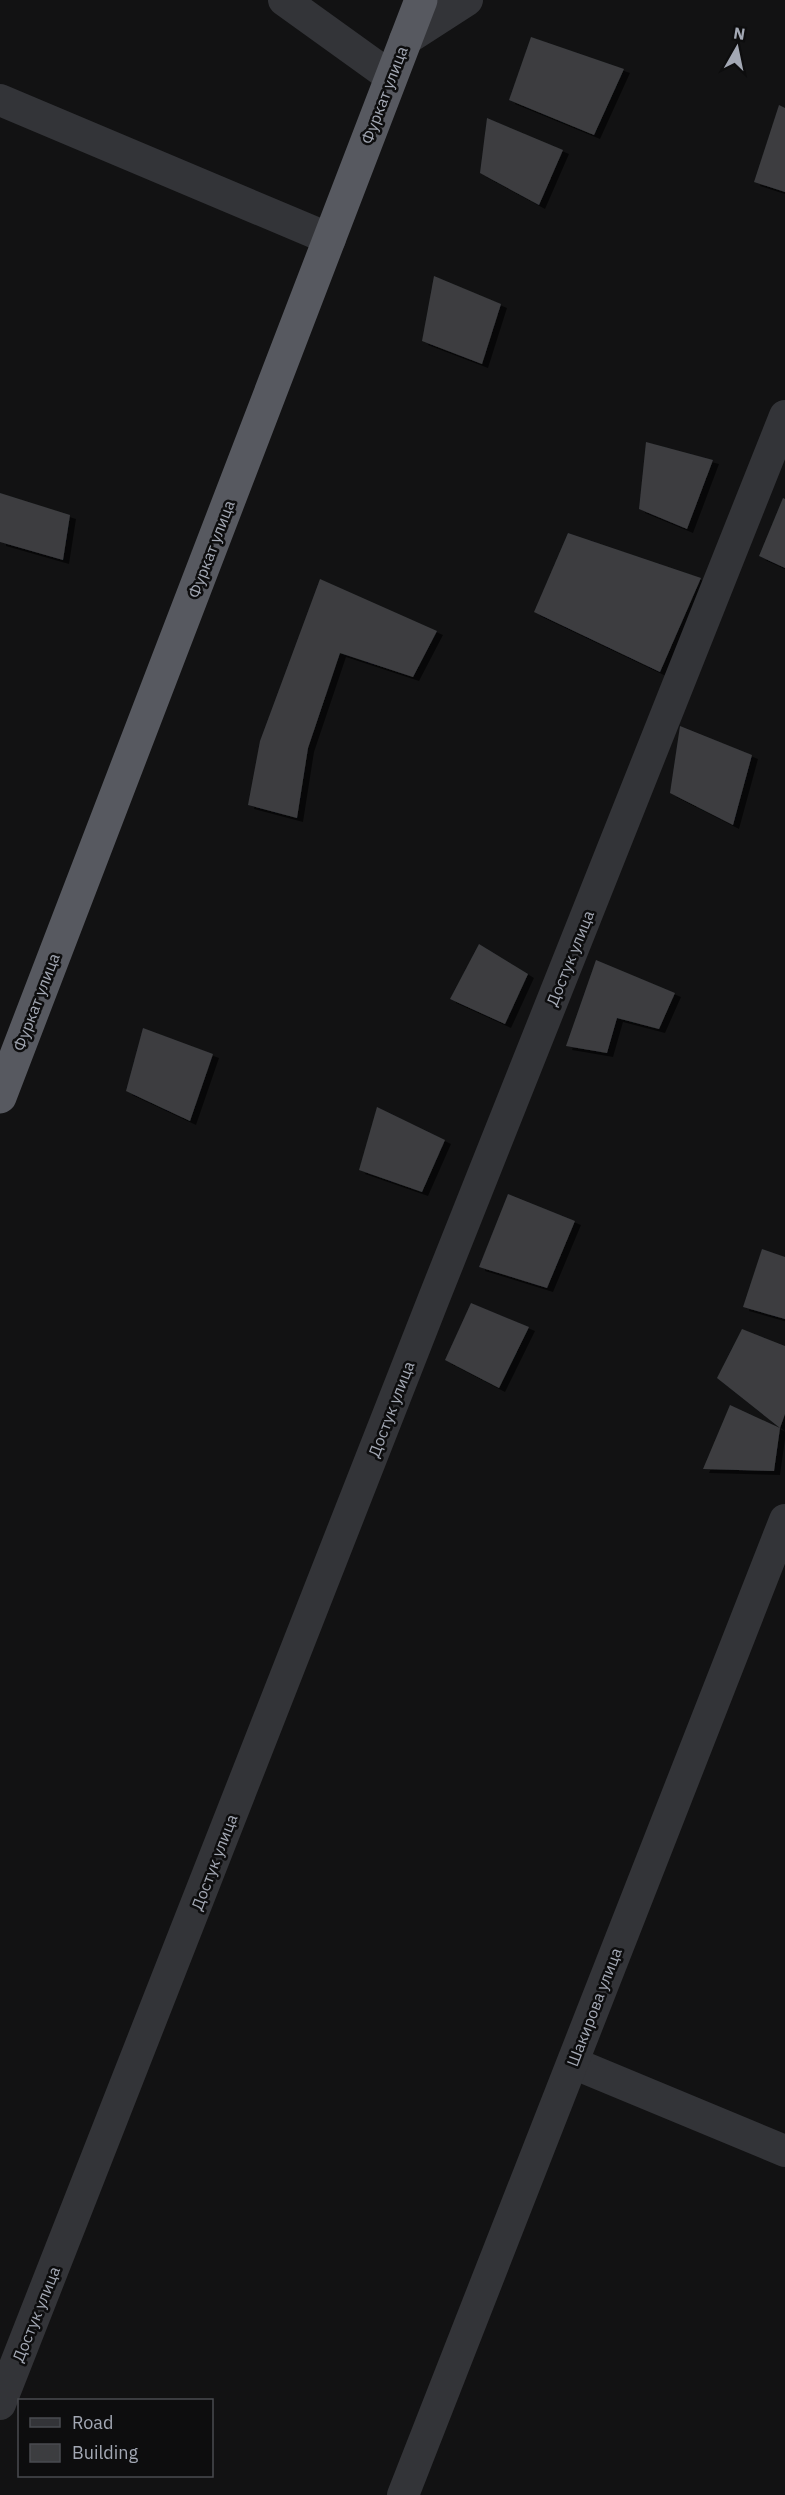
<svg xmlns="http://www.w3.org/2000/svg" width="785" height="2495" viewBox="0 0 785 2495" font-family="'IBM Plex Sans',sans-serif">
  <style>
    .building { fill: #3c3d40; filter: url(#shadow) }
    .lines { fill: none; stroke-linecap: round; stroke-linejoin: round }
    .minor { stroke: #333438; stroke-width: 32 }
    .trunk { stroke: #575960; stroke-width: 33 }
    .labels { text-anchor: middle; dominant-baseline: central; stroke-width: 5; stroke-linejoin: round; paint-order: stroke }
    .street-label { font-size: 16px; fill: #a3a8b4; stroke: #0d0d0e }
  </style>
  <defs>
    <filter id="shadow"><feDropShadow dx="6" dy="4" stdDeviation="0" flood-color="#0009"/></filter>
  </defs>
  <rect width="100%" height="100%" fill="#121213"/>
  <!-- building -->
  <g class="building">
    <polygon points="531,37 624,69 594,135 509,100"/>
    <polygon points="779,105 785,108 785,192 754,182"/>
    <polygon points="487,118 563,150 539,205 480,173"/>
    <polygon points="434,276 501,304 482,364 422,341"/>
    <polygon points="646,442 713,460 687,529 639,509"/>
    <polygon points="0,493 70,515 63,560 0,542"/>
    <polygon points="783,498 785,499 785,568 759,556"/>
    <polygon points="568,533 701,578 660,672 534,612"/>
    <polygon points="320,579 437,631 413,677 340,653 308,748 297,818 248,805 260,741"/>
    <polygon points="680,726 752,755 733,825 670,793"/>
    <polygon points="479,944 528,974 505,1024 450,999"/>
    <polygon points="596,960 675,993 659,1029 617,1018 607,1053 566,1046"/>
    <polygon points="143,1028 213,1054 190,1121 126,1091"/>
    <polygon points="377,1107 445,1140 422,1192 359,1170"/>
    <polygon points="508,1194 575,1221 547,1288 479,1267"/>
    <polygon points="762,1249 785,1257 785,1319 743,1307"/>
    <polygon points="471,1303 529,1327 499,1388 445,1360"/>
    <polygon points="742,1329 785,1346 785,1414 780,1428 774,1471 703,1469 730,1405 780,1428 717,1378"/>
  </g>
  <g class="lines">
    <!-- minor -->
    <g class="minor">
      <polyline points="284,0 391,77"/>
      <polyline points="405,40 467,0"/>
      <polyline points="0,100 330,239"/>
      <polyline points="573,2063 785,2151"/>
      <polyline points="0,2404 434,1298 785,416"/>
      <polyline points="403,2495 785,1520"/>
    </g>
    <!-- trunk -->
    <polyline class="trunk" points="0,1097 421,0"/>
  </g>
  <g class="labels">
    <!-- street labels -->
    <g class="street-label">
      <text transform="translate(384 95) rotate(-69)">Фуркат улица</text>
      <text transform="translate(211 549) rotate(-69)">Фуркат улица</text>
      <text transform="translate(570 958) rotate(-68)">Достук улица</text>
      <text transform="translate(36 1002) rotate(-69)">Фуркат улица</text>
      <text transform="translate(391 1409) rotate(-69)">Достук улица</text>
      <text transform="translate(214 1862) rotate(-69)">Достук улица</text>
      <text transform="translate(594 2007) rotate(-69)">Шакирова улица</text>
      <text transform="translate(36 2314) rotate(-68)">Достук улица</text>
    </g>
  </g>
  <!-- legend -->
  <rect x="18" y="2399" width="195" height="78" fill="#0d0d0e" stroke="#494b50" stroke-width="1.5"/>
  <rect x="30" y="2418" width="30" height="9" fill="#333438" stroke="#494b50" stroke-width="1.5"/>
  <text x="72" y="2429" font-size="18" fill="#a3a8b4">Road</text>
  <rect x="30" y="2444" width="30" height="18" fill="#3c3d40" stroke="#494b50" stroke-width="1.5"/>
  <text x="72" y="2459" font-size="18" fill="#a3a8b4">Building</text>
  <!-- north arrow -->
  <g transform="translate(737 48) rotate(9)" stroke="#0d0d0e" stroke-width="4.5" paint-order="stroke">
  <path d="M0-4.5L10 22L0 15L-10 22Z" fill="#a3a8b4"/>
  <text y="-9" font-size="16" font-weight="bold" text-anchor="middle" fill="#a3a8b4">N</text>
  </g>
</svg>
